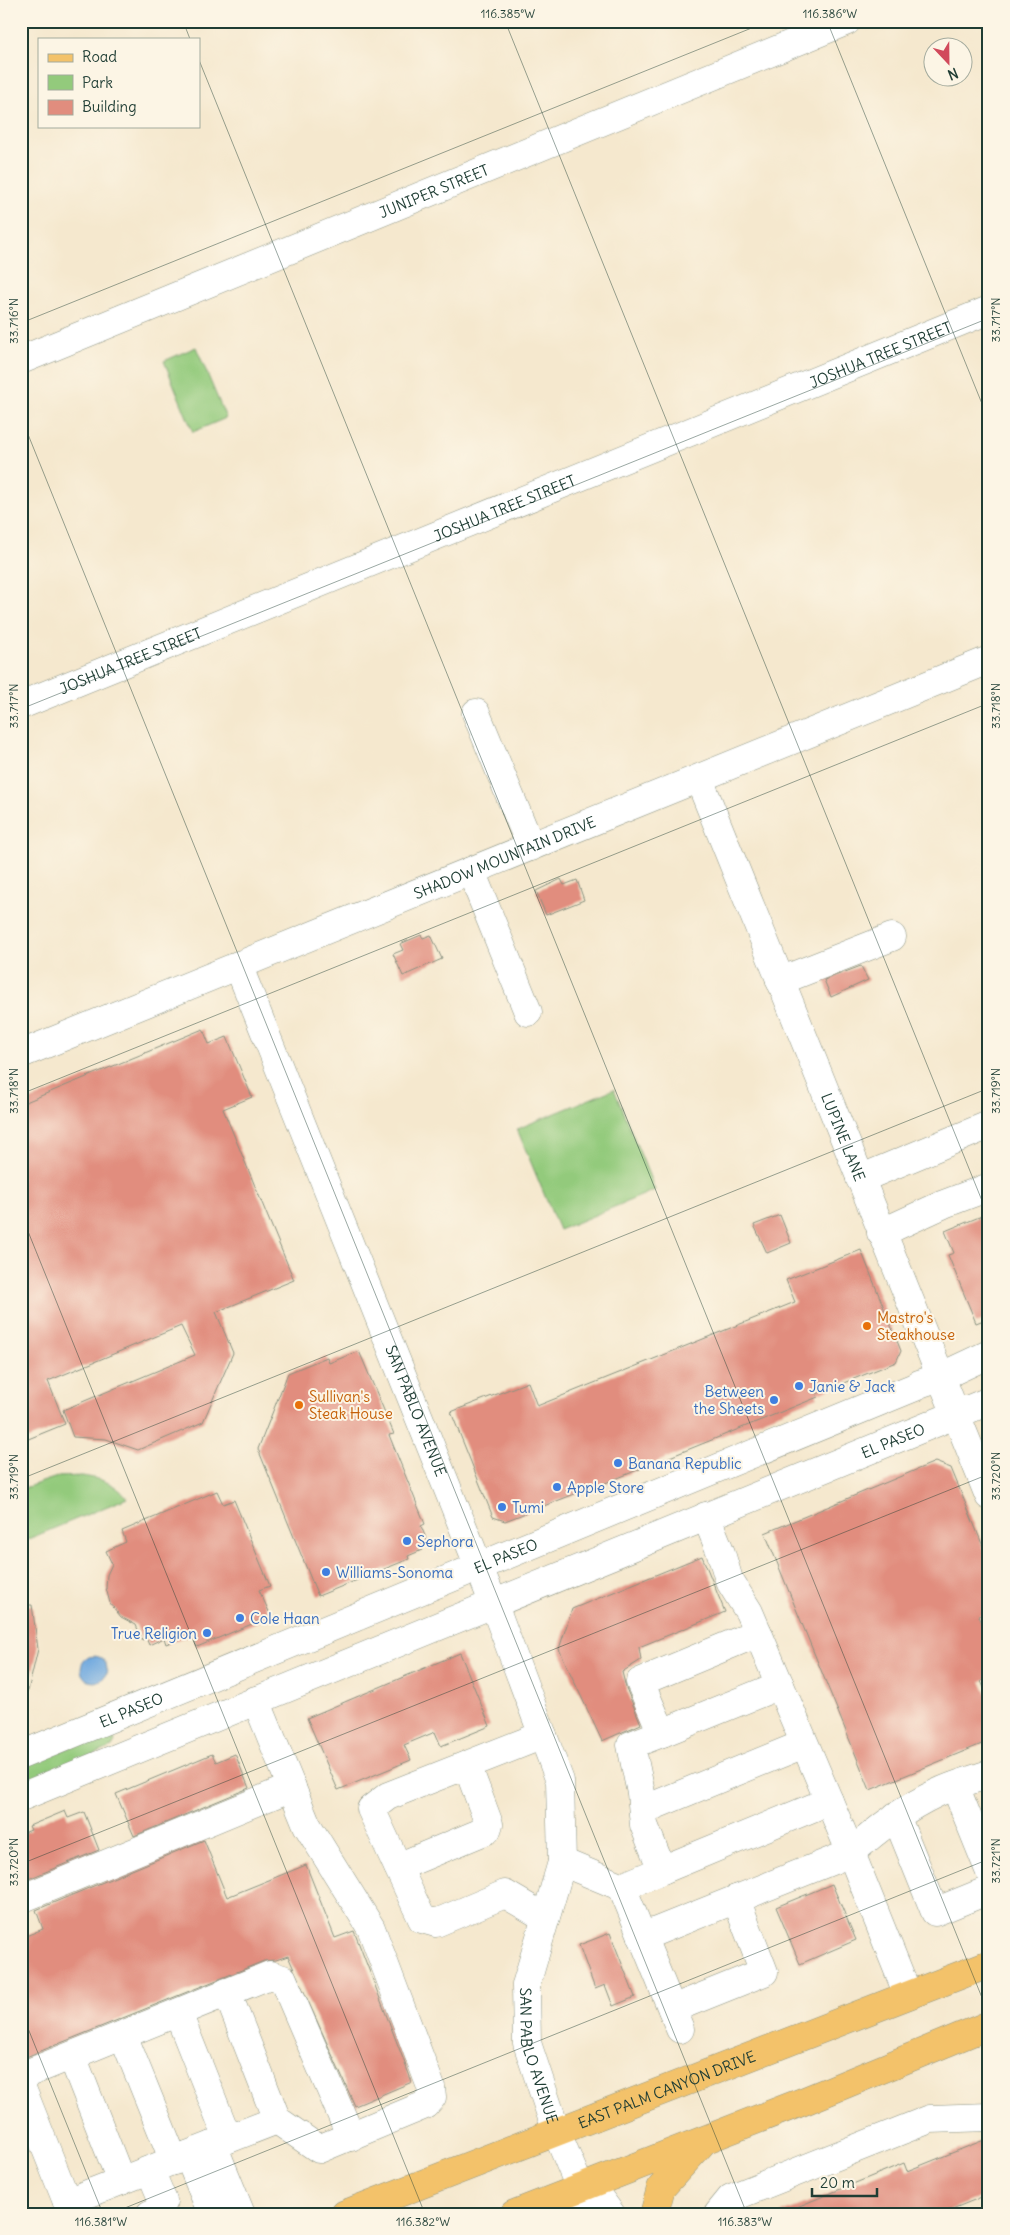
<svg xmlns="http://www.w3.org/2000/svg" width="1010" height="2235" viewBox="0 0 1010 2235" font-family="Delius,sans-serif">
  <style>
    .green { fill: #93ca7c; stroke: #598458 }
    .water { fill: #70a9df; stroke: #48738a }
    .building { fill: #e18d7e }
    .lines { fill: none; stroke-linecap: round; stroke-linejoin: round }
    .minor-casing { stroke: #8a9281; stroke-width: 29 }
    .major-casing { stroke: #8a9281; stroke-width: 29 }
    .minor { stroke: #fff; stroke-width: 28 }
    .major { stroke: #f3c26a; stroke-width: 28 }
    .ticks { fill: none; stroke: #1f3d34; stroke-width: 1; stroke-opacity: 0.45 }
    .food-dot { fill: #e8710a; stroke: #fcf5e5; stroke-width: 2 }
    .shop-dot { fill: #3f7fe0; stroke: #fcf5e5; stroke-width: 2 }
    .labels { text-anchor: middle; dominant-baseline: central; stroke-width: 4; stroke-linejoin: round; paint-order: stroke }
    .street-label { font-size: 15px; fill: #1f3d34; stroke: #fcf5e5 }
    .food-label { font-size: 15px; fill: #c56008; stroke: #fcf5e5; text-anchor: start }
    .shop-label { font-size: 15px; fill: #366cbe; stroke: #fcf5e5; text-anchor: start }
    .neatline { fill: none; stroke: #1f3d34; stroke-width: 2 }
    .ticks-label { font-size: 12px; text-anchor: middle; fill: #1f3d34 }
  </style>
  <rect width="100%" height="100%" fill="#fcf5e5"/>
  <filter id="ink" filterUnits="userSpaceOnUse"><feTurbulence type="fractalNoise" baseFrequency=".02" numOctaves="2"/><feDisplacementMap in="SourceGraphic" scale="10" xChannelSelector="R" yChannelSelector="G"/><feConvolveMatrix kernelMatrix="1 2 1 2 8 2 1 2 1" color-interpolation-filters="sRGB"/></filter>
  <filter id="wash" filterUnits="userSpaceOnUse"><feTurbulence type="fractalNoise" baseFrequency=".0096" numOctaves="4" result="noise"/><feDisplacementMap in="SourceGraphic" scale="20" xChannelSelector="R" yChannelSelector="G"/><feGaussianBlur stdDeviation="1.12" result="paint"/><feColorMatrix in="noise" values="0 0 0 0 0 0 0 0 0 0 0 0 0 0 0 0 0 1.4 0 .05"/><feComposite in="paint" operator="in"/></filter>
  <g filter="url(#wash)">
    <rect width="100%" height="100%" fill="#f5e8ce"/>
    <!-- green -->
    <g class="green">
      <polygon points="196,347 226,418 193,432 164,361"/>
      <polygon points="614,1089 655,1190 559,1230 517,1129"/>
      <path d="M 82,1476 C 101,1479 114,1482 127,1498 L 21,1542 L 21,1489 L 57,1477 Z"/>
      <polygon points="106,1733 112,1735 115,1742 112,1747 21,1785 21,1767"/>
    </g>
    <!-- water -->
    <circle class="water" cx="94" cy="1669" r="13"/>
    <g id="blocks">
      <!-- building -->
      <g class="building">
        <polygon points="561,879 564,885 577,880 584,900 546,915 536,891"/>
        <polygon points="421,935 423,938 431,935 442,959 403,976 393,954 403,950 400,944"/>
        <polygon points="861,966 868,980 831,997 824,980"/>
        <polygon points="203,1029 209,1044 227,1037 252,1097 223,1109 294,1280 216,1312 233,1353 203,1422 138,1450 106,1439 73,1437 63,1410 195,1355 181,1326 48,1381 65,1424 21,1442 21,1104"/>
        <polygon points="989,1213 989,1318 976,1323 948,1255 954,1253 945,1231"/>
        <polygon points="780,1215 791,1243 767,1253 754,1225"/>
        <polygon points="861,1250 901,1351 896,1362 816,1394 818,1397 598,1486 598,1485 505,1521 493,1517 451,1412 528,1382 537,1406 795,1302 786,1280"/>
        <polygon points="359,1351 394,1434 389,1435 425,1524 421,1526 427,1541 422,1550 408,1556 409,1559 318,1596 258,1449 288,1373 327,1357 329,1363"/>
        <polygon points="935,1462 951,1468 989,1561 989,1612 979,1616 989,1639 989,1678 981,1681 989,1699 989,1741 870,1790 765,1533"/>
        <polygon points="217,1491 223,1504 234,1500 270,1586 259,1590 271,1616 197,1647 192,1634 166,1644 164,1638 149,1645 146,1638 142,1640 136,1625 121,1617 110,1603 106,1588 107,1575 112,1564 106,1551 126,1542 122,1531"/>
        <polygon points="702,1556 725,1612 639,1647 641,1660 622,1672 626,1688 641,1724 602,1741 559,1649 572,1609"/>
        <polygon points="21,1605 32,1605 38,1649 28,1691 21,1690"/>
        <polygon points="460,1653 490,1726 441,1746 435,1732 404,1745 411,1760 338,1790 307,1718"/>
        <polygon points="212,1754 216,1762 235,1754 249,1788 134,1836 116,1794"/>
        <polygon points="65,1811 68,1818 84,1812 99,1850 21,1882 21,1834 31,1830 29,1826"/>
        <polygon points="204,1840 227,1897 306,1865 335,1938 354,1931 412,2082 355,2106 288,1956 276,1960 264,1961 21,2059 21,1938 43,1929 36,1910"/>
        <polygon points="832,1884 856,1940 800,1964 776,1907"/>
        <polygon points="610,1933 635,1997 613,2006 605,1985 595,1989 579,1945"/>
        <polygon points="989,2138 989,2194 940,2214 780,2214 904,2163 907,2171"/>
      </g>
    </g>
  </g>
  <g filter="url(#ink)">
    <use href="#blocks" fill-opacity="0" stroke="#8a9281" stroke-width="1"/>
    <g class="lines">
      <defs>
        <g id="minor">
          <path id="s1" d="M 21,360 L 847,21"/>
          <path id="s2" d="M 21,705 L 989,310"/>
          <polyline points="476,713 531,847"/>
          <path id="s3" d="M 699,779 L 989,1496"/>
          <polyline points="471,871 528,1012"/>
          <path id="s4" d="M 238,965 L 493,1602 L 560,1781 L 562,1862 L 526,1985 L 527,2043 L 557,2133 L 580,2188 L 576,2207 L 577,2214"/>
          <polyline points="780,981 892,937"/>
          <path id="s5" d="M 21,1054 L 989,660"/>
          <polyline points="860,1179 989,1125"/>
          <polyline points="881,1233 944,1204 989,1187"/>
          <polyline points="662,1733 780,1685"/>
          <polyline points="543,1735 388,1796 371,1809 422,1919 436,1923 505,1894 546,1918"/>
          <path id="s6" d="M 21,1755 L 915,1387 L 919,1384 L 940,1377 L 989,1354"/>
          <polyline points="955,1786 989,1870"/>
          <path id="s7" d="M 21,1797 L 989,1401"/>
          <polyline points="643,1810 804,1744"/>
          <polyline points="896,1816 935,1912 989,1890"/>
          <polyline points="562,1862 622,1887 680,2029"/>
          <polyline points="398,1867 487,1830 489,1824 467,1765"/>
          <polyline points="662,1870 829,1801"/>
          <polyline points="622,1887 662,1870 644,1825 641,1793 631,1745 662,1733 640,1682 758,1633"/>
          <polyline points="21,1899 292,1787"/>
          <polyline points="642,1937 851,1853 749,1612 729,1580 721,1553 706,1516"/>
          <polyline points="227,1992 277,2120 319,2149 425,2105 432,2097 431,2087 371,1928 307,1825 256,1700"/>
          <path d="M 908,1995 L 851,1853 C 877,1829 905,1808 937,1793 C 953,1785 972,1780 989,1774"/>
          <polyline points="672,2009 764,1972 736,1899"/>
          <polyline points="178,2013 228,2139"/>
          <polyline points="123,2035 174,2161"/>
          <polyline points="72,2056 121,2181"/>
          <polyline points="21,2076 270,1975 283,1979 351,2137"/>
          <polyline points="21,2086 67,2202"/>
          <polyline points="213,2145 241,2214"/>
          <polyline points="188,2155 212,2214"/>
          <polyline points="580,2188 597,2195 611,2214"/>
          <polyline points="72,2214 67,2202 277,2120"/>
          <polyline points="150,2214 156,2212 163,2201 150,2170"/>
          <polyline points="718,2214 731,2198 930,2119 989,2117"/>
        </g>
        <g id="major">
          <path id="s8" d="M 345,2214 L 989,1964"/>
          <polyline points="514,2214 807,2100 989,2025"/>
          <polyline points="654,2214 661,2188 701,2144"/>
        </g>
      </defs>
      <!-- minor casing -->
      <use href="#minor" class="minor-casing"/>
      <!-- major casing -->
      <use href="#major" class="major-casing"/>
      <!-- minor -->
      <use href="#minor" class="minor"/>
      <!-- major -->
      <use href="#major" class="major"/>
    </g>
  </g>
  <!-- ticks -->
  <path class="ticks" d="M 183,21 L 190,39M 505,21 L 989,1218M 827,21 L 989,421M 199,60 L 989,2015M 21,323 L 769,21M 21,417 L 747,2214M 21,709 L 989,318M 21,1094 L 989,703M 21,1214 L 425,2214M 21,1479 L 989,1088M 21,1864 L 989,1474M 21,2011 L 103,2214M 110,2214 L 989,1859"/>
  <!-- markers -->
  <g class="food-dot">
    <circle cx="867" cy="1326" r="5"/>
    <circle cx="299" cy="1405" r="5"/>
  </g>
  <g class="shop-dot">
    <circle cx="799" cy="1386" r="5"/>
    <circle cx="774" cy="1400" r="5"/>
    <circle cx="618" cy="1463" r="5"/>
    <circle cx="557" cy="1487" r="5"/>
    <circle cx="502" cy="1507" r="5"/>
    <circle cx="407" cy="1541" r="5"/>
    <circle cx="326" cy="1572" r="5"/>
    <circle cx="240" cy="1618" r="5"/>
    <circle cx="207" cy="1633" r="5"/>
  </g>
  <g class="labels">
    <!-- street labels -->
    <g class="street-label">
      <text stroke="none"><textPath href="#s1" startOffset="446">JUNIPER STREET</textPath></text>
      <text stroke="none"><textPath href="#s2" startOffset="928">JOSHUA TREE STREET</textPath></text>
      <text stroke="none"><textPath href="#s2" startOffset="522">JOSHUA TREE STREET</textPath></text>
      <text stroke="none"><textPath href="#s2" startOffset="118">JOSHUA TREE STREET</textPath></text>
      <text stroke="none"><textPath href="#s5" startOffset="522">SHADOW MOUNTAIN DRIVE</textPath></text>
      <text stroke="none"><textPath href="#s3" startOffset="386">LUPINE LANE</textPath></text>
      <text stroke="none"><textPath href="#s4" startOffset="480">SAN PABLO AVENUE</textPath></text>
      <text stroke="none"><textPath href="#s7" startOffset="942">EL PASEO</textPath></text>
      <text stroke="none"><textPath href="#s6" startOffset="524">EL PASEO</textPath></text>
      <text stroke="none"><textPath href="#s6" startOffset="119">EL PASEO</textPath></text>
      <text stroke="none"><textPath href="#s4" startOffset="1159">SAN PABLO AVENUE</textPath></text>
      <text stroke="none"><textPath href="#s8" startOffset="345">EAST PALM CANYON DRIVE</textPath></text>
    </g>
    <!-- food labels -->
    <g class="food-label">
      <text x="877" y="1317">Mastro's<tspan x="877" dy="17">Steakhouse</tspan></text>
      <text x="309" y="1396">Sullivan's<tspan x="309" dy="17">Steak House</tspan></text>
    </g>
    <!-- shop labels -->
    <g class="shop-label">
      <text x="809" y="1386">Janie &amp; Jack</text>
      <text x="764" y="1391" text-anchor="end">Between<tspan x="764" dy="17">the Sheets</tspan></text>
      <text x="628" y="1463">Banana Republic</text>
      <text x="567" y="1487">Apple Store</text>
      <text x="512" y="1507">Tumi</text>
      <text x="417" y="1541">Sephora</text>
      <text x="336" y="1572">Williams-Sonoma</text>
      <text x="250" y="1618">Cole Haan</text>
      <text x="197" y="1633" text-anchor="end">True Religion</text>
    </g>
  </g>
  <!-- margin -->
  <rect width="1010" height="2235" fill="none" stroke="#fcf5e5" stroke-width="55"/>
  <!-- legend -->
  <rect x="38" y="38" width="162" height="90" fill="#fcf5e5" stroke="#a4ab9e"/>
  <rect x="48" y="54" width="25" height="8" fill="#f3c26a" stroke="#a4ab9e"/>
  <text x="82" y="62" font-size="15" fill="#1f3d34">Road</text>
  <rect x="48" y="75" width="25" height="15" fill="#93ca7c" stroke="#a4ab9e"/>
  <text x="82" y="88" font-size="15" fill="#1f3d34">Park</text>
  <rect x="48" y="100" width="25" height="15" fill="#e18d7e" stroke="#a4ab9e"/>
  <text x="82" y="112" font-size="15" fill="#1f3d34">Building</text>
  <!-- north arrow -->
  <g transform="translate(948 62) rotate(158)"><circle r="24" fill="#fcf5e5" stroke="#a4ab9e"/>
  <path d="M0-4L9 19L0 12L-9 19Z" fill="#d1495b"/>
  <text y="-8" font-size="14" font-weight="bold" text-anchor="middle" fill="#1f3d34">N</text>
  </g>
  <!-- scale -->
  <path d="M812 2188v8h65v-8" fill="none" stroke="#1f3d34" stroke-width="2.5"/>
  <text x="820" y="2188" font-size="15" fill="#1f3d34" stroke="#fcf5e5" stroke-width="4" paint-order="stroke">20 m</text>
  <rect x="28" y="28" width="954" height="2180" class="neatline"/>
  <g class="ticks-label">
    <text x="508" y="18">116.385°W</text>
    <text x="830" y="18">116.386°W</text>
    <text transform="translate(996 320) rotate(-90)" y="4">33.717°N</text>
    <text transform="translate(14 321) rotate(-90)" y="4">33.716°N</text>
    <text transform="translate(996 706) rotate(-90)" y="4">33.718°N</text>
    <text transform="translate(14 706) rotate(-90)" y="4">33.717°N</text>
    <text transform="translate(996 1091) rotate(-90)" y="4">33.719°N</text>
    <text transform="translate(14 1091) rotate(-90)" y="4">33.718°N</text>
    <text transform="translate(996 1476) rotate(-90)" y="4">33.720°N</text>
    <text transform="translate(14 1477) rotate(-90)" y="4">33.719°N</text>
    <text transform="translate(996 1861) rotate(-90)" y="4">33.721°N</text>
    <text transform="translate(14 1862) rotate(-90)" y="4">33.720°N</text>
    <text x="101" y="2226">116.381°W</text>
    <text x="423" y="2226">116.382°W</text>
    <text x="745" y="2226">116.383°W</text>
  </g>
</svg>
